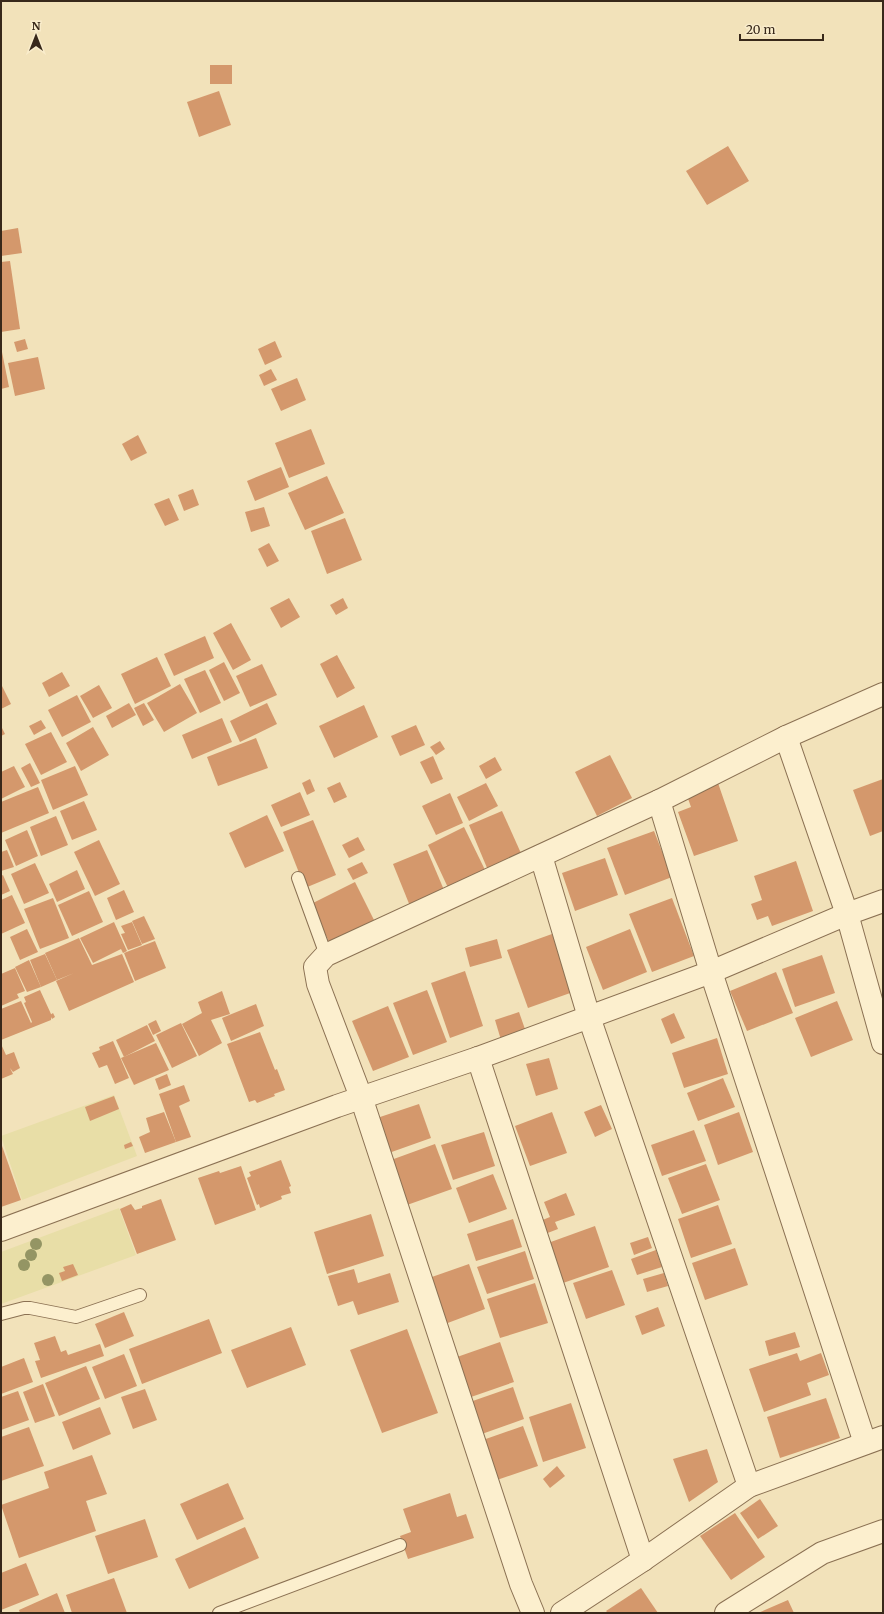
<svg xmlns="http://www.w3.org/2000/svg" width="884" height="1614" viewBox="0 0 884 1614" font-family="Merriweather,serif">
  <style>
    .farmland { fill: #e8dea7 }
    .building { fill: #d4986c }
    .lines { fill: none; stroke-linecap: round; stroke-linejoin: round }
    .lane-casing { stroke: #8b7153; stroke-width: 14 }
    .street-casing { stroke: #8b7153; stroke-width: 24 }
    .lane { stroke: #fcefce; stroke-width: 12 }
    .street { stroke: #fcefce; stroke-width: 22 }
    .tree { fill: #949564 }
  </style>
  <rect width="100%" height="100%" fill="#f2e2ba"/>
  <!-- farmland -->
  <g class="farmland">
    <polygon points="114,1095 137,1156 22,1200 1,1136"/>
    <polygon points="119,1208 136,1255 1,1304 1,1252"/>
  </g>
  <!-- building -->
  <g class="building">
    <rect x="210" y="65" width="22" height="19"/>
    <polygon points="219,91 231,125 199,137 187,102"/>
    <polygon points="728,146 749,181 707,205 686,171"/>
    <polygon points="18,228 22,253 1,256 1,231"/>
    <polygon points="10,261 20,329 1,332 1,262"/>
    <polygon points="25,339 28,349 17,352 14,342"/>
    <polygon points="275,341 282,357 265,365 258,349"/>
    <polygon points="1,347 9,387 1,389"/>
    <polygon points="38,357 45,389 15,396 8,363"/>
    <polygon points="271,369 277,380 264,386 259,375"/>
    <polygon points="297,378 306,400 281,411 271,389"/>
    <polygon points="311,429 325,464 289,478 275,443"/>
    <polygon points="138,435 147,453 131,461 122,444"/>
    <polygon points="281,467 289,487 255,501 247,481"/>
    <polygon points="327,476 344,513 305,530 288,493"/>
    <polygon points="193,489 199,505 184,511 178,495"/>
    <polygon points="169,498 179,520 165,526 154,504"/>
    <polygon points="264,507 270,526 251,532 245,512"/>
    <polygon points="345,518 362,560 327,574 311,531"/>
    <polygon points="269,543 279,561 267,567 258,549"/>
    <polygon points="289,598 300,617 281,628 270,608"/>
    <polygon points="343,598 348,608 336,615 330,605"/>
    <polygon points="231,623 251,660 233,670 213,633"/>
    <polygon points="205,636 214,658 174,676 164,654"/>
    <polygon points="337,655 355,688 337,698 320,664"/>
    <polygon points="157,657 171,686 135,704 121,674"/>
    <polygon points="224,662 240,693 224,701 209,670"/>
    <polygon points="262,664 277,695 250,707 236,676"/>
    <polygon points="205,670 221,703 200,713 184,679"/>
    <polygon points="62,672 70,686 49,697 42,683"/>
    <polygon points="1,684 11,704 1,709"/>
    <polygon points="180,684 197,713 164,732 147,703"/>
    <polygon points="99,685 112,708 93,718 80,696"/>
    <polygon points="77,695 91,722 62,737 48,710"/>
    <polygon points="129,703 136,715 112,728 106,716"/>
    <polygon points="144,703 154,720 143,726 134,708"/>
    <polygon points="267,703 277,724 240,742 230,721"/>
    <polygon points="364,705 378,737 334,758 319,726"/>
    <polygon points="222,718 232,742 192,759 182,735"/>
    <polygon points="41,720 46,728 34,735 29,726"/>
    <polygon points="416,725 425,745 400,756 391,736"/>
    <polygon points="1,726 5,734 1,736"/>
    <polygon points="93,727 109,755 81,771 66,743"/>
    <polygon points="51,732 67,762 41,775 25,744"/>
    <polygon points="256,738 268,768 218,786 207,757"/>
    <polygon points="440,741 445,749 436,755 430,747"/>
    <polygon points="610,755 632,798 597,816 575,772"/>
    <polygon points="433,756 443,779 431,784 420,762"/>
    <polygon points="495,757 502,770 486,779 479,766"/>
    <polygon points="30,763 40,783 31,787 21,768"/>
    <polygon points="14,766 25,787 1,799 1,772"/>
    <polygon points="75,766 88,795 53,810 41,780"/>
    <polygon points="310,779 315,791 307,795 302,783"/>
    <polygon points="883,779 883,831 870,836 853,790"/>
    <polygon points="340,782 347,797 334,803 327,788"/>
    <polygon points="486,783 498,806 469,821 457,797"/>
    <polygon points="718,783 738,841 694,856 678,812 691,807 686,793"/>
    <polygon points="38,787 49,813 1,833 1,802"/>
    <polygon points="300,792 310,815 281,827 271,805"/>
    <polygon points="450,793 463,823 436,835 422,806"/>
    <polygon points="84,801 97,830 72,840 60,811"/>
    <polygon points="502,811 524,860 490,875 469,825"/>
    <polygon points="267,815 284,851 245,868 229,833"/>
    <polygon points="56,816 68,845 41,856 30,827"/>
    <polygon points="313,820 336,875 305,888 283,832"/>
    <polygon points="464,827 488,876 451,894 428,845"/>
    <polygon points="27,830 38,856 16,866 5,840"/>
    <polygon points="654,831 672,877 625,895 607,848"/>
    <polygon points="358,837 365,850 349,858 342,845"/>
    <polygon points="99,840 120,884 95,896 74,852"/>
    <polygon points="7,850 14,867 1,871 1,852"/>
    <polygon points="427,850 447,897 412,911 393,864"/>
    <polygon points="605,858 618,895 575,911 562,873"/>
    <polygon points="796,861 813,911 772,926 768,916 757,920 751,904 762,900 754,876"/>
    <polygon points="362,862 368,873 353,880 347,869"/>
    <polygon points="35,863 49,893 24,904 11,874"/>
    <polygon points="77,870 85,889 57,902 49,884"/>
    <polygon points="3,875 10,891 1,895 1,876"/>
    <polygon points="355,882 377,926 332,948 311,904"/>
    <polygon points="124,890 134,912 116,920 107,898"/>
    <polygon points="89,891 103,922 72,936 58,905"/>
    <polygon points="12,895 25,923 1,934 1,900"/>
    <polygon points="53,898 69,938 40,949 24,909"/>
    <polygon points="672,898 694,956 652,972 629,914"/>
    <polygon points="144,916 155,939 142,944 132,921"/>
    <polygon points="114,922 127,951 123,953 121,949 93,963 80,938"/>
    <polygon points="132,922 142,945 128,950 121,934 125,933 121,926"/>
    <polygon points="27,929 38,952 20,960 10,937"/>
    <polygon points="630,929 647,972 603,990 586,947"/>
    <polygon points="552,934 573,992 528,1008 507,950"/>
    <polygon points="79,938 92,965 122,954 134,982 69,1011 56,981 74,973 57,980 45,953"/>
    <polygon points="497,939 502,958 470,967 465,948"/>
    <polygon points="155,941 166,968 135,981 124,953 142,946 143,948 142,946"/>
    <polygon points="45,954 57,980 41,987 30,960"/>
    <polygon points="822,955 835,993 795,1007 782,969"/>
    <polygon points="29,960 41,987 27,992 15,967"/>
    <polygon points="15,968 25,991 17,994 19,998 1,1006 1,974"/>
    <polygon points="465,971 483,1026 450,1038 431,983"/>
    <polygon points="776,972 793,1013 747,1031 730,991"/>
    <polygon points="40,990 51,1014 51,1020 1,1040 1,1009 21,1001 31,1023 32,1022 24,1003 26,1002 24,997"/>
    <polygon points="427,990 447,1042 413,1055 393,1003"/>
    <polygon points="222,991 230,1014 211,1020 222,1043 199,1056 182,1024 202,1013 198,1002"/>
    <polygon points="837,1001 853,1040 811,1057 795,1018"/>
    <polygon points="256,1004 264,1026 231,1041 222,1018"/>
    <polygon points="388,1006 409,1057 373,1071 352,1021"/>
    <polygon points="519,1012 526,1032 501,1040 495,1020"/>
    <polygon points="53,1013 55,1017 52,1019 50,1015"/>
    <polygon points="674,1013 685,1038 671,1044 661,1019"/>
    <polygon points="156,1020 161,1031 153,1035 148,1024"/>
    <polygon points="181,1023 197,1056 172,1068 156,1035"/>
    <polygon points="147,1025 155,1041 124,1057 116,1040"/>
    <polygon points="260,1032 275,1070 277,1069 285,1090 274,1094 275,1096 257,1103 255,1100 249,1102 227,1044"/>
    <polygon points="717,1038 728,1074 684,1088 672,1053"/>
    <polygon points="113,1041 129,1078 115,1084 107,1065 99,1068 92,1053 100,1050 99,1047"/>
    <polygon points="156,1043 169,1070 134,1085 121,1058"/>
    <polygon points="1,1044 6,1055 14,1052 20,1068 13,1072 10,1068 13,1074 1,1079"/>
    <polygon points="549,1058 558,1089 536,1096 526,1064"/>
    <polygon points="167,1074 171,1085 159,1090 155,1079"/>
    <polygon points="723,1078 735,1107 698,1121 687,1093"/>
    <polygon points="184,1085 190,1101 179,1106 191,1137 176,1142 159,1094"/>
    <polygon points="114,1096 119,1109 90,1121 85,1107"/>
    <polygon points="419,1104 431,1138 386,1154 374,1119"/>
    <polygon points="601,1105 612,1129 595,1137 584,1112"/>
    <polygon points="164,1112 176,1142 145,1153 139,1137 150,1132 146,1118"/>
    <polygon points="552,1112 567,1153 530,1166 515,1126"/>
    <polygon points="739,1112 753,1152 718,1165 704,1125"/>
    <polygon points="694,1130 706,1161 662,1176 651,1145"/>
    <polygon points="484,1132 495,1166 453,1180 441,1145"/>
    <polygon points="131,1142 133,1146 125,1149 124,1145"/>
    <polygon points="1,1143 21,1200 1,1207"/>
    <polygon points="435,1144 452,1189 407,1205 391,1160"/>
    <polygon points="281,1160 291,1186 289,1187 291,1193 281,1196 282,1199 260,1208 259,1204 257,1205 247,1178 251,1176 249,1172"/>
    <polygon points="706,1164 720,1200 682,1214 668,1178"/>
    <polygon points="241,1166 256,1210 215,1225 198,1178 219,1171 220,1173"/>
    <polygon points="493,1174 507,1209 469,1223 456,1188"/>
    <polygon points="566,1193 575,1215 555,1222 558,1229 545,1234 540,1221 550,1217 544,1202"/>
    <polygon points="161,1199 176,1240 137,1254 120,1209 131,1204 135,1210 142,1208 142,1206"/>
    <polygon points="718,1205 732,1244 691,1258 678,1219"/>
    <polygon points="371,1214 384,1256 327,1274 314,1232"/>
    <polygon points="513,1219 522,1247 476,1261 467,1234"/>
    <polygon points="595,1226 609,1267 563,1283 548,1243"/>
    <polygon points="648,1237 652,1248 634,1255 630,1243"/>
    <polygon points="735,1248 748,1285 705,1300 692,1263"/>
    <polygon points="656,1250 662,1267 637,1275 631,1259"/>
    <polygon points="525,1251 534,1279 487,1294 477,1267"/>
    <polygon points="73,1264 78,1275 62,1281 59,1273 65,1271 63,1267"/>
    <polygon points="469,1264 485,1309 445,1324 429,1278"/>
    <polygon points="354,1269 358,1283 390,1273 399,1302 358,1315 353,1301 338,1306 328,1276"/>
    <polygon points="612,1270 625,1305 586,1319 573,1283"/>
    <polygon points="664,1273 668,1286 647,1292 643,1279"/>
    <polygon points="535,1283 548,1323 500,1338 487,1299"/>
    <polygon points="658,1307 665,1326 642,1335 635,1316"/>
    <polygon points="124,1312 134,1336 105,1348 95,1324"/>
    <polygon points="209,1319 222,1353 142,1384 129,1349"/>
    <polygon points="291,1327 306,1365 247,1388 231,1350"/>
    <polygon points="407,1329 438,1413 382,1433 350,1350"/>
    <polygon points="795,1332 800,1347 769,1356 765,1341"/>
    <polygon points="55,1336 61,1352 66,1350 68,1355 100,1344 104,1356 41,1378 35,1361 40,1360 34,1343"/>
    <polygon points="500,1342 514,1382 471,1397 457,1357"/>
    <polygon points="797,1353 800,1361 821,1353 829,1375 807,1383 811,1395 764,1412 749,1369"/>
    <polygon points="124,1354 137,1386 105,1399 92,1367"/>
    <polygon points="24,1358 33,1382 1,1394 1,1367"/>
    <polygon points="86,1366 100,1399 59,1416 45,1383"/>
    <polygon points="43,1384 55,1416 35,1423 23,1392"/>
    <polygon points="513,1387 524,1419 479,1435 467,1403"/>
    <polygon points="145,1389 157,1420 133,1429 121,1397"/>
    <polygon points="18,1391 29,1420 1,1430 1,1397"/>
    <polygon points="826,1398 840,1438 780,1458 767,1417"/>
    <polygon points="571,1403 586,1448 543,1462 529,1417"/>
    <polygon points="100,1407 111,1434 73,1450 62,1422"/>
    <polygon points="523,1426 538,1466 494,1481 480,1441"/>
    <polygon points="29,1427 44,1466 1,1481 1,1437"/>
    <polygon points="707,1449 718,1482 689,1502 673,1459"/>
    <polygon points="92,1455 107,1494 86,1501 96,1531 19,1558 1,1505 49,1488 44,1472"/>
    <polygon points="557,1466 565,1476 550,1488 543,1479"/>
    <polygon points="228,1483 244,1519 197,1540 180,1504"/>
    <polygon points="450,1493 457,1517 466,1514 474,1538 408,1559 400,1536 411,1532 403,1509"/>
    <polygon points="760,1499 778,1526 758,1539 740,1513"/>
    <polygon points="735,1513 765,1557 731,1580 700,1536"/>
    <polygon points="145,1519 158,1557 108,1574 95,1536"/>
    <polygon points="245,1527 259,1558 189,1589 175,1559"/>
    <polygon points="26,1563 39,1595 1,1610 1,1573"/>
    <polygon points="114,1578 127,1613 72,1613 66,1595"/>
    <polygon points="641,1588 658,1613 608,1613 606,1611"/>
    <polygon points="57,1593 65,1613 20,1613 19,1610"/>
    <polygon points="788,1600 794,1613 758,1613"/>
  </g>
  <g class="lines">
    <defs>
      <g id="lane">
        <polyline points="298,878 326,955"/>
        <polyline points="1,1314 24,1308 30,1308 76,1317 140,1295"/>
        <polyline points="219,1613 400,1545"/>
      </g>
      <g id="street">
        <polyline points="786,737 847,914 883,1043"/>
        <polyline points="659,801 711,972 865,1443"/>
        <polyline points="541,856 589,1017 749,1486"/>
        <polyline points="478,1058 643,1560"/>
        <polyline points="1,1230 337,1106 478,1058 711,972 847,914 883,901"/>
        <polyline points="533,1613 521,1584 361,1097 318,984 315,967 326,955 659,801 786,737 883,694"/>
        <polyline points="562,1613 643,1560 749,1486 883,1437"/>
        <polyline points="726,1613 822,1553 883,1531"/>
      </g>
    </defs>
    <!-- lane casing -->
    <use href="#lane" class="lane-casing"/>
    <!-- street casing -->
    <use href="#street" class="street-casing"/>
    <!-- lane -->
    <use href="#lane" class="lane"/>
    <!-- street -->
    <use href="#street" class="street"/>
  </g>
  <!-- trees -->
  <g class="tree">
    <circle cx="36" cy="1244" r="6"/>
    <circle cx="31" cy="1255" r="6"/>
    <circle cx="24" cy="1265" r="6"/>
    <circle cx="48" cy="1280" r="6"/>
  </g>
  <!-- border -->
  <rect width="884" height="1614" fill="none" stroke="#38281a" stroke-width="4"/>
  <!-- north arrow -->
  <g transform="translate(36 36)" stroke="#f9eccb" stroke-width="3" paint-order="stroke">
  <path d="M0-3L7 15L0 10L-7 15Z" fill="#38281a"/>
  <text y="-6" font-size="11" font-weight="bold" text-anchor="middle" fill="#38281a">N</text>
  </g>
  <!-- scale -->
  <path d="M740 34v6h83v-6" fill="none" stroke="#38281a" stroke-width="2"/>
  <text x="746" y="34" font-size="12" fill="#38281a" stroke="#f9eccb" stroke-width="3" paint-order="stroke">20 m</text>
</svg>
